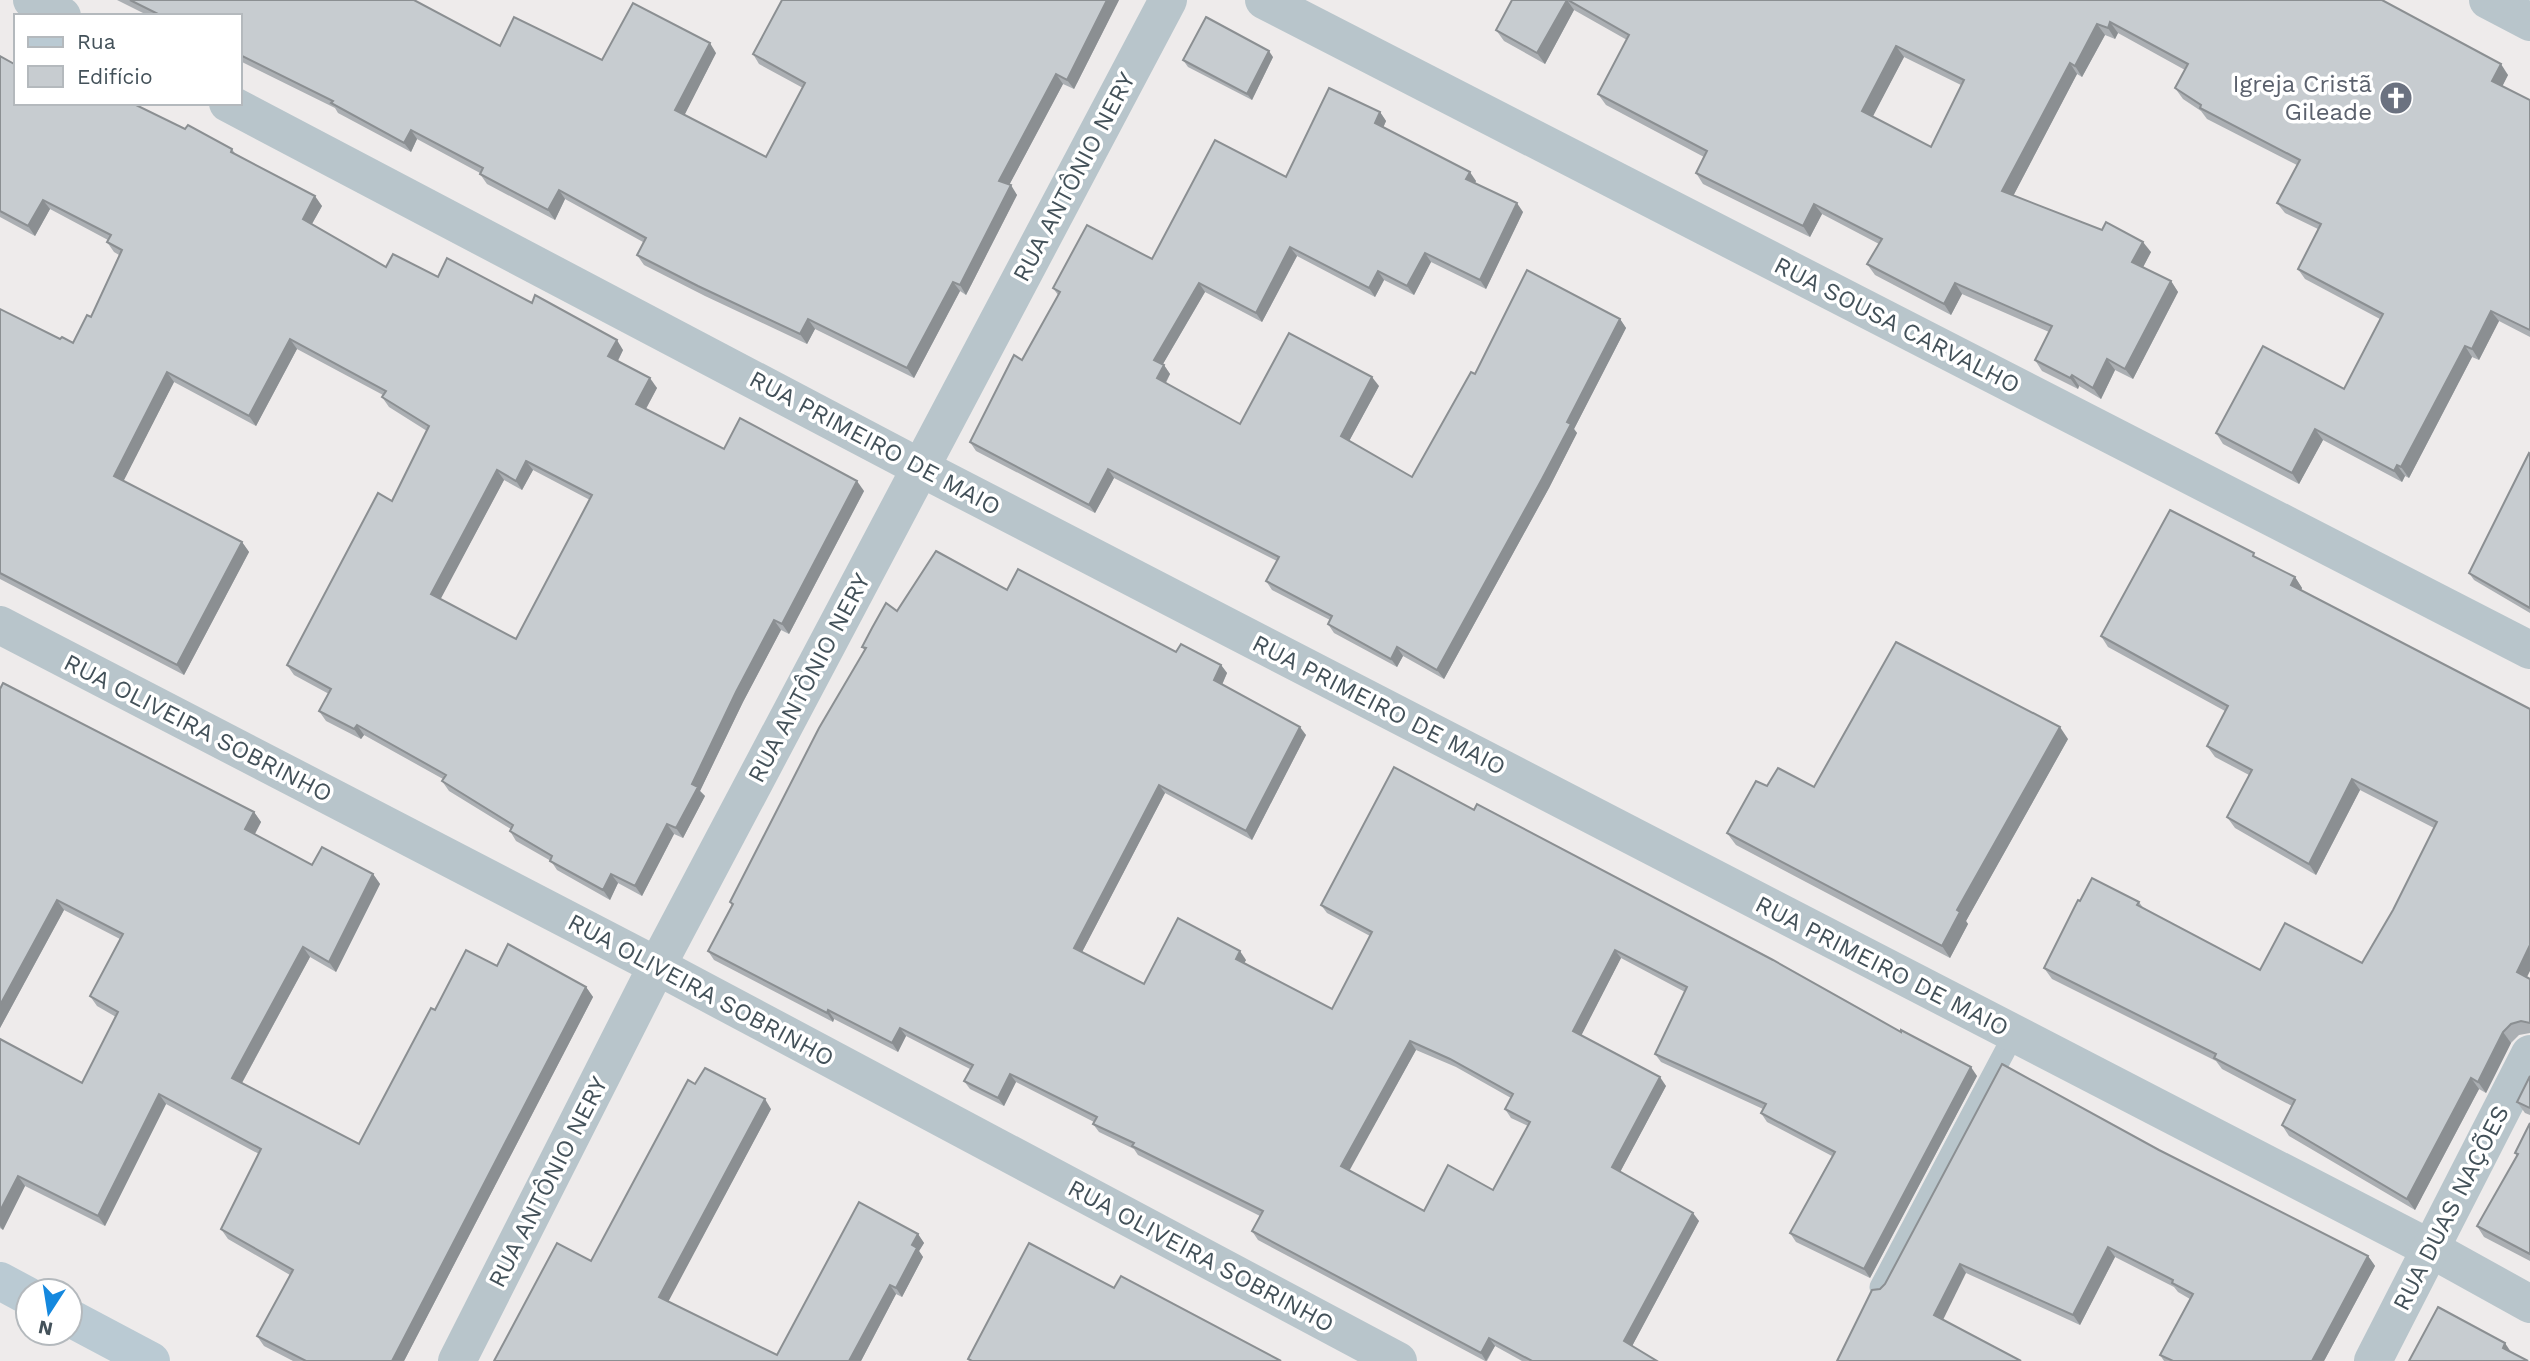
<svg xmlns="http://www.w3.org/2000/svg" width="2530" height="1361" viewBox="0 0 2530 1361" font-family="'Work Sans',sans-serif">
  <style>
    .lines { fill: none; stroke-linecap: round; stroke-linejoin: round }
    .lane { stroke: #b8c5cb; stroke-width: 21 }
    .street { stroke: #b8c5cb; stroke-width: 38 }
    .secondary { stroke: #bacad3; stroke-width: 38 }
    .wall { fill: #abafb3; fill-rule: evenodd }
    .shaded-wall { fill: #8b8f92 }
    .building { fill: #c7ccd0; stroke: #8b8f92; stroke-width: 2; fill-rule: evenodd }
    .labels { text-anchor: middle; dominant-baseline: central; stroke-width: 7; stroke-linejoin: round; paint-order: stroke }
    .worship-label { font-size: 24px; fill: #5b616d; stroke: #fff; text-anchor: end }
    .street-label { font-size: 24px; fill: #435159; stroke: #fff }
  </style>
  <rect width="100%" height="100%" fill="#eeebeb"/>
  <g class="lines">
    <!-- lane -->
    <polyline class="lane" points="1880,1287 2014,1034"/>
    <!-- street -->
    <g class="street">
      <polyline points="32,0 62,16"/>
      <polyline points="1264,0 2530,650"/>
      <polyline points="2488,0 2530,22"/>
      <polyline points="228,103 919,467 2431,1249 2530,1304"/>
      <polyline points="0,625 657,966 1398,1361"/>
      <polyline points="457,1361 657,966 1168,0"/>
      <polyline points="2373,1361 2530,1054"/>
    </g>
    <!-- secondary -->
    <g class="secondary">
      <polyline points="0,1281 28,1296"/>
      <polyline points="70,1318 151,1361"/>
    </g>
  </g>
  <!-- wall -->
  <g class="wall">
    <polygon points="117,0 414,0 500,46 602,60 716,53 684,115 766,157 803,88 759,64 753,54 1119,0 1074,89 1063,84 1009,185 1017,195 966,295 960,291 914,378 815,329 807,344 705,296 644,265 637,255 643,242 565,199 555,220 487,184 480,174 480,173 417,139 411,152 338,113 335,108 240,61 240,16 149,16"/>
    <path d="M 1512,0 L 2382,0 L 2508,75 L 2502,86 L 2530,100 L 2530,337 L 2499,321 L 2479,360 L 2472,357 L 2409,478 L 2405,476 L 2402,482 L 2323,440 L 2299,484 L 2223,444 L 2216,433 L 2344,389 L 2380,319 L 2305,279 L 2298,269 L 2318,229 L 2285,213 L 2277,203 L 2297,165 L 2207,119 L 2201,111 L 2183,99 L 2175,88 L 2185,70 L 2118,33 L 2115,39 L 2105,35 L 2082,77 L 2077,74 L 2013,196 L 2151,252 L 2143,267 L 2171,281 L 2178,292 L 2133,379 L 2115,370 L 2101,399 L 2079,386 L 2078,389 L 2042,371 L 2035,360 L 2049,332 L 1962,294 L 1951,315 L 1875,275 L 1867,264 L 1879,244 L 1822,214 L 1810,237 L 1703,184 L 1696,173 L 1704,157 L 1606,105 L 1598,94 L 1627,40 L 1574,10 L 1545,64 L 1504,41 L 1496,30 ZM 1904,57 L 1961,85 L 1931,147 L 1872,117 Z"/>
    <path d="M 0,56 L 16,103 L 185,129 L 232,149 L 236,155 L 322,206 L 312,224 L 386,267 L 438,277 L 532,303 L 623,350 L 618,361 L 657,388 L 646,409 L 724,449 L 864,491 L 789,634 L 781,630 L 743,702 L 700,791 L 705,796 L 683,838 L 674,834 L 642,896 L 618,883 L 610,900 L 557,870 L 551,861 L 516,841 L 510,831 L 511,829 L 449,791 L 442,781 L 443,779 L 364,735 L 361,739 L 326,721 L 319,711 L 329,694 L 294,675 L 287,665 L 392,501 L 427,431 L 389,407 L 382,397 L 383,395 L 297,349 L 256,426 L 174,382 L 123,481 L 242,542 L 249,552 L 184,675 L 0,579 L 0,309 L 60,339 L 73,343 L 91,317 L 119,255 L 114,252 L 107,242 L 108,240 L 50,209 L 35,236 L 0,217 ZM 533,470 L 590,500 L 516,639 L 440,599 L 504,480 L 522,490 Z"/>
    <polygon points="1273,57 1252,100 1188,67 1183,60"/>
    <polygon points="1380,112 1386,121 1383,128 1476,181 1475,183 1523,212 1486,289 1431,262 1414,295 1384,280 1375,297 1297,256 1262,322 1205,292 1163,364 1170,374 1166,383 1240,424 1379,386 1349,441 1412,477 1475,374 1620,319 1626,328 1574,429 1577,433 1549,488 1444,679 1403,656 1397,667 1334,633 1328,624 1330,620 1272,590 1266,581 1277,561 1114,478 1095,513 976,451 970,442 1022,360 1058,295 1053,288 1152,259 1286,177"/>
    <polygon points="2530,454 2530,613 2474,580 2469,573"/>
    <polygon points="2258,558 2295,577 2302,588 2301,591 2527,978 2530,979 2530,1033 2519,1035 2511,1043 2486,1093 2479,1089 2415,1210 2289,1136 2282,1125 2292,1106 2222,1069 2216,1061 2052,979 2044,968 2080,901 2139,902 2144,909 2260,970 2362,963 2393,910 2434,828 2360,790 2316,875 2235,828 2227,817 2249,775 2215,757 2207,746 2225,711 2108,647 2101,636"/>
    <path d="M 1007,590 L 1176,652 L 1221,665 L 1227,673 L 1222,685 L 1306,735 L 1252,840 L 1165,793 L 1082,952 L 1144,984 L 1246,960 L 1244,963 L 1332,1009 L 1370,936 L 1327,913 L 1321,905 L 1474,810 L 1977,1076 L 1870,1278 L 1796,1242 L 1790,1233 L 1832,1156 L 1767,1122 L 1761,1113 L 1763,1109 L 1661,1062 L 1655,1054 L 1685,992 L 1621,958 L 1581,1035 L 1666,1086 L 1620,1172 L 1699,1221 L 1632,1346 L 1657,1361 L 1522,1361 L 1495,1346 L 1487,1361 L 1485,1361 L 1258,1240 L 1252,1231 L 1260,1216 L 1138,1155 L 1134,1149 L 1099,1132 L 1093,1124 L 1094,1122 L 1016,1082 L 1004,1106 L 970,1089 L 964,1081 L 970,1069 L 906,1036 L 898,1052 L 834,1019 L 833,1022 L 714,960 L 708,951 L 732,906 L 730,902 L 865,651 L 862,647 L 897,611 ZM 1416,1050 L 1456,1067 L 1511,1098 L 1505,1109 L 1511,1118 L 1528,1126 L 1493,1190 L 1424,1211 L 1349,1170 Z"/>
    <polygon points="0,689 254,812 261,822 255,834 312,865 373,874 380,884 336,972 310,957 242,1083 359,1144 435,1010 497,966 586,987 593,997 404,1361 293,1361 264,1346 257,1336 290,1275 228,1239 221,1229 259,1154 166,1104 105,1226 25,1186 3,1230 0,1228 0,1039 82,1083 116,1017 97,1006 90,996 120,939 64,910 0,1028"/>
    <polygon points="2068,739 1966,921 1968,924 1950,958 1736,845 1727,833 1767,786 1814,787"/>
    <polygon points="2530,1076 2530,1115 2525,1113 2517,1102"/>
    <polygon points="695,1084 771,1109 668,1301 777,1355 918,1234 924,1243 919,1251 923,1257 902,1297 896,1294 861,1361 494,1361 591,1261"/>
    <polygon points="2530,1123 2530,1261 2484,1237 2477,1226 2517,1156 2515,1153"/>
    <polygon points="2159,1150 2368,1256 2375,1266 2324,1361 2164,1361 2160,1355 2190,1299 2178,1292 2174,1287 2115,1257 2080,1325 1966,1273 1880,1289"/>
  </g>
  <!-- shaded-wall -->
  <g class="shaded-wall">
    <polygon points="1107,0 1119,0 1074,89 1067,80"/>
    <polygon points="1567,0 1574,10 1545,64 1537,53"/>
    <polygon points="2110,22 2118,33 2115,39 2108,28"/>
    <polygon points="2097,24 2105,35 2082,77 2075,66"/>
    <polygon points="710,43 716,53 682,120 675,110"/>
    <polygon points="1896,46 1904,57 1870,122 1862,111"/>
    <polygon points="1269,51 1273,57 1252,100 1247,94"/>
    <polygon points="2070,63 2077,74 2010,202 2002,191"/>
    <polygon points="2501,64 2508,75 2500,91 2492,81"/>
    <polygon points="1056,74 1063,84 1006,191 999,181"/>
    <polygon points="1380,112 1386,121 1381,132 1375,123"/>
    <polygon points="411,130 417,139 411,152 404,143"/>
    <polygon points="1470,172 1476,181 1472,188 1466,179"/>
    <polygon points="1011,185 1017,195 966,295 960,285"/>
    <polygon points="559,190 565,199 555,220 548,210"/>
    <polygon points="315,196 322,206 309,229 303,219"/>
    <polygon points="43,200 50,209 35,236 28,226"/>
    <polygon points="1517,203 1523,212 1486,289 1480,280"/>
    <polygon points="1814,204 1822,214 1810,237 1803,226"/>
    <polygon points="2143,242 2151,252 2140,273 2132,262"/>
    <polygon points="1290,247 1297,256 1262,322 1256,313"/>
    <polygon points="1425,253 1431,262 1414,295 1407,286"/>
    <polygon points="1378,271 1384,280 1375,297 1369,288"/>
    <polygon points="2171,281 2178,292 2133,379 2125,369"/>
    <polygon points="953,282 960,291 914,378 907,368"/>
    <polygon points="1199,283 1205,292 1160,369 1154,360"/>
    <polygon points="1955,283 1962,294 1951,315 1944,304"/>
    <polygon points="2491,311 2499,321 2479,360 2472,349"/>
    <polygon points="808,319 815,329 807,344 800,334"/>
    <polygon points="1620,319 1626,328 1574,429 1577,433 1549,488 1444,679 1437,670"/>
    <polygon points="290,339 297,349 256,426 249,416"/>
    <polygon points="617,340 623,350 615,366 608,356"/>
    <polygon points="2465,346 2472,357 2409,478 2401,467"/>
    <polygon points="2107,359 2115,370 2101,399 2093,388"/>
    <polygon points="1164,365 1170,374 1163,387 1157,378"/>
    <polygon points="167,372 174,382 121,486 114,476"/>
    <polygon points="2072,375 2079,386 2078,389 2070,378"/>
    <polygon points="1372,377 1379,386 1347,445 1341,436"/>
    <polygon points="650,378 657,388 643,414 636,404"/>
    <polygon points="2315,429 2323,440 2299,484 2292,473"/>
    <polygon points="526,461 533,470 522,490 516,481"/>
    <polygon points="2397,465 2405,476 2402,482 2394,471"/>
    <polygon points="1108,469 1114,478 1095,513 1089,505"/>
    <polygon points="497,470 504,480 438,604 431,594"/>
    <polygon points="857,481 864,491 789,634 782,624"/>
    <polygon points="242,542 249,552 184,675 177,665"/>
    <polygon points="2295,577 2302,588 2298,596 2291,585"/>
    <polygon points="774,620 781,630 743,702 700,791 705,796 683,838 676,828 692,784 736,692"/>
    <polygon points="1397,647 1403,656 1397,667 1391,659"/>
    <polygon points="1221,665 1227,673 1220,689 1214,680"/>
    <polygon points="357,725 364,735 361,739 354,729"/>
    <polygon points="1300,727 1306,735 1252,840 1246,831"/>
    <polygon points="2060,727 2068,739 1966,921 1968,924 1950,958 1942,946 1957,910"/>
    <polygon points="2352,779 2360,790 2316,875 2309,864"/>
    <polygon points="1159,785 1165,793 1080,956 1074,948"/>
    <polygon points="254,812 261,822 252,839 245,829"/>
    <polygon points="667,824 674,834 642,896 635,886"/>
    <polygon points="373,874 380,884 336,972 329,962"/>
    <polygon points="611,874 618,883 610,900 603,890"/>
    <polygon points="57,900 64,910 0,1028 0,1005"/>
    <polygon points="2530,945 2530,971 2524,983 2517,972"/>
    <polygon points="303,947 310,957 239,1088 232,1078"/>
    <polygon points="1615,950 1621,958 1579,1040 1573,1031"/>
    <polygon points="1240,951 1246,960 1242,967 1236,959"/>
    <polygon points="586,987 593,997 404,1361 392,1361"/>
    <polygon points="828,1010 834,1019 833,1022 827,1013"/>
    <polygon points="900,1028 906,1036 898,1052 892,1043"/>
    <polygon points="2503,1032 2511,1043 2486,1093 2478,1082"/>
    <polygon points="1410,1041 1416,1050 1347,1175 1341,1166"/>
    <polygon points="1971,1067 1977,1076 1870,1278 1864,1269"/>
    <polygon points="1010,1074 1016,1082 1004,1106 998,1098"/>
    <polygon points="1660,1077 1666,1086 1618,1176 1612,1167"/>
    <polygon points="2471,1078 2479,1089 2415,1210 2407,1199"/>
    <polygon points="159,1094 166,1104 105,1226 98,1216"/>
    <polygon points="765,1099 771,1109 666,1306 659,1297"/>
    <polygon points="18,1176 25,1186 3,1230 0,1226 0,1211"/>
    <polygon points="1693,1213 1699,1221 1630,1350 1624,1341"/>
    <polygon points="918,1234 924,1243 919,1251 923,1257 902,1297 896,1288 912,1245"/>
    <polygon points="2108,1247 2115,1257 2080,1325 2073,1315"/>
    <polygon points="2368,1256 2375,1266 2324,1361 2312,1361"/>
    <polygon points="1960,1264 1966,1273 1941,1324 1934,1315"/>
    <polygon points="890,1285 896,1294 861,1361 849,1361"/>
    <polygon points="1489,1338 1495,1346 1486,1361 1481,1353"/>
    <polygon points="2505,1343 2513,1355 2503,1348"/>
  </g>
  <!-- building -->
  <g class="building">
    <polygon points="130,0 414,0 500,46 514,17 602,60 633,3 710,43 675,110 766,157 805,83 753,54 782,0 1107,0 1067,80 1056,74 999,181 1011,185 960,285 953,282 907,368 808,319 800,334 698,286 637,255 646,238 559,190 548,210 480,174 483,168 411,130 404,143 331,103 333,101 240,55 240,16 162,16"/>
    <polygon points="1512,0 1567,0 1537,53 1496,30"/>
    <path d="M 1568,0 L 2382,0 L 2501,64 L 2492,81 L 2530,100 L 2530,330 L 2491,311 L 2472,349 L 2465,346 L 2401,467 L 2397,465 L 2394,471 L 2315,429 L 2292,473 L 2216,433 L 2263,346 L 2344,389 L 2383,314 L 2298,269 L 2321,224 L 2277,203 L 2300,160 L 2200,108 L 2201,105 L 2175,88 L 2188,64 L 2110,22 L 2108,28 L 2097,24 L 2075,66 L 2070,63 L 2002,191 L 2102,230 L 2106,222 L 2143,242 L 2132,262 L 2171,281 L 2125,369 L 2107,359 L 2093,388 L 2072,375 L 2070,378 L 2035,360 L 2052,326 L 1955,283 L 1944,304 L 1867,264 L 1882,239 L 1814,204 L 1803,226 L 1696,173 L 1707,151 L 1598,94 L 1629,35 ZM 1896,46 L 1964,80 L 1931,147 L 1862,111 Z"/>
    <polygon points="1206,17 1269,51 1247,94 1183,60"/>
    <path d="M 0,56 L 16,65 L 16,103 L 132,103 L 185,129 L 188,125 L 232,149 L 231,152 L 315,196 L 303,219 L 386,267 L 393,254 L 438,277 L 447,258 L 532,303 L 535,295 L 617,340 L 608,356 L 650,378 L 636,404 L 724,449 L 740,418 L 857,481 L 782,624 L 774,620 L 736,692 L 692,784 L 698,787 L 676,828 L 667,824 L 635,886 L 611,874 L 603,890 L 550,861 L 552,856 L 510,831 L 513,825 L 442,781 L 446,775 L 357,725 L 354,729 L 319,711 L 331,689 L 287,665 L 378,493 L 392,501 L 429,426 L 382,397 L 386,391 L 290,339 L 249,416 L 167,372 L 114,476 L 242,542 L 177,665 L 0,573 L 0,309 L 60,339 L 62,337 L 73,343 L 87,315 L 91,317 L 122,250 L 107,242 L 111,235 L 43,200 L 28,226 L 0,211 ZM 526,461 L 592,495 L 516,639 L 431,594 L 497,470 L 516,481 Z"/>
    <polygon points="1329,88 1380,112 1375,123 1470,172 1466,179 1517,203 1480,280 1425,253 1407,286 1378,271 1369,288 1290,247 1256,313 1199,283 1154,360 1164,365 1157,378 1240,424 1289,333 1372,377 1341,436 1412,477 1471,372 1475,374 1527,270 1620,319 1567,422 1571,424 1542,479 1437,670 1397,647 1391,659 1328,624 1332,616 1266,581 1279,557 1108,469 1089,505 970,442 1014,355 1022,360 1060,292 1053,288 1087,225 1152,259 1215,140 1286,177"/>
    <polygon points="2529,453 2530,454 2530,608 2469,573"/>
    <polygon points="2170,510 2254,553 2253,556 2295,577 2291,585 2530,709 2530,945 2517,972 2530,979 2530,1023 2521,1021 2511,1024 2503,1032 2478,1082 2471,1078 2407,1199 2282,1125 2295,1100 2214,1058 2216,1054 2044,968 2078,900 2080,901 2092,878 2139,902 2137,905 2260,970 2285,923 2362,963 2393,910 2437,822 2352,779 2309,864 2227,817 2252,770 2207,746 2228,706 2101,636"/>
    <path d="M 936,551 L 1007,590 L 1018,569 L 1176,652 L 1181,644 L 1221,665 L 1214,680 L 1300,727 L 1246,831 L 1159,785 L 1074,948 L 1144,984 L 1178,918 L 1240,951 L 1236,959 L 1332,1009 L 1372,932 L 1321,905 L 1394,767 L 1474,810 L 1477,804 L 1773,960 L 1901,1032 L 1901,1030 L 1971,1067 L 1864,1269 L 1790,1233 L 1835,1152 L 1761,1113 L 1766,1104 L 1655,1054 L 1687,987 L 1615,950 L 1573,1031 L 1660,1077 L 1612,1167 L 1693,1213 L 1624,1341 L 1657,1361 L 1532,1361 L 1489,1338 L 1481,1353 L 1252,1231 L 1263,1211 L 1132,1146 L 1134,1143 L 1093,1124 L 1097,1117 L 1010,1074 L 998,1098 L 964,1081 L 973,1065 L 900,1028 L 892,1043 L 828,1010 L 827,1013 L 708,951 L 733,904 L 730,902 L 819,728 L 866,648 L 862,647 L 872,628 L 886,603 L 897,611 ZM 1410,1041 L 1450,1059 L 1513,1094 L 1505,1109 L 1530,1122 L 1493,1190 L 1448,1165 L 1424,1211 L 1341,1166 Z"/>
    <polygon points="1896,642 2060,727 1957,910 1960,912 1942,946 1727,833 1756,781 1767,786 1778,768 1814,787"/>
    <polygon points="3,683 254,812 245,829 312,865 322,847 373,874 329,962 303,947 232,1078 359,1144 431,1008 435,1010 466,950 497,966 508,944 586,987 392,1361 306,1361 257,1336 293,1270 221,1229 261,1149 159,1094 98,1216 18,1176 0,1211 0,1039 82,1083 118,1012 90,996 123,934 57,900 0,1005 0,689"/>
    <polygon points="2002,1064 2159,1150 2368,1256 2312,1361 2173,1361 2160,1355 2193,1294 2172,1283 2173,1280 2108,1247 2073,1315 1960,1264 1934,1315 2021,1361 1837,1361 1872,1290 1880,1289 1885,1284"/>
    <polygon points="705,1068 765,1099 659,1297 777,1355 859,1202 918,1234 912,1245 917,1248 896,1288 890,1285 849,1361 494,1361 557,1243 591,1261 688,1080 695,1084"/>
    <polygon points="2530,1076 2530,1108 2517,1102"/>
    <polygon points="2530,1123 2530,1254 2477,1226 2518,1154 2515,1153"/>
    <polygon points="1029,1243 1114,1288 1121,1276 1281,1361 972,1361 968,1359"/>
    <polygon points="2438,1307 2505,1343 2503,1348 2528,1361 2409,1361"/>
  </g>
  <!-- icons -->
  <defs>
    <symbol id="church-disc" viewBox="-11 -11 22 22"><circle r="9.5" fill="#6b7280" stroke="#fff"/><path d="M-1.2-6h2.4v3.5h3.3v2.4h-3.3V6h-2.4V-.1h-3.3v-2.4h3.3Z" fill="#fff"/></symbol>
  </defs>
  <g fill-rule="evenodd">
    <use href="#church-disc" x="2377" y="79" width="38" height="38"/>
  </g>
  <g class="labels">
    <!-- worship labels -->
    <g class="worship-label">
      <text x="2372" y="84">Igreja Cristã<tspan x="2372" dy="28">Gileade</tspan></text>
    </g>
    <!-- street labels -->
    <g class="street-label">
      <text transform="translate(1074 177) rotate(-62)">RUA ANTÔNIO NERY</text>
      <text transform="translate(1897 325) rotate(27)">RUA SOUSA CARVALHO</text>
      <text transform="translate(875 443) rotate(28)">RUA PRIMEIRO DE MAIO</text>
      <text transform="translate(809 678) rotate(-62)">RUA ANTÔNIO NERY</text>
      <text transform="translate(1379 705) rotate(27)">RUA PRIMEIRO DE MAIO</text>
      <text transform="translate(198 728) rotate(27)">RUA OLIVEIRA SOBRINHO</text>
      <text transform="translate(1882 966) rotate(27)">RUA PRIMEIRO DE MAIO</text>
      <text transform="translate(701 990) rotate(28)">RUA OLIVEIRA SOBRINHO</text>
      <text transform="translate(548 1182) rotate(-63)">RUA ANTÔNIO NERY</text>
      <text transform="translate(2451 1208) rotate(-63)">RUA DUAS NAÇÕES</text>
      <text transform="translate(1201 1256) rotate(28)">RUA OLIVEIRA SOBRINHO</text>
    </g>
  </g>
  <!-- legend -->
  <rect x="14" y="14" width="228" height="91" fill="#ffffff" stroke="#b4b9bd" stroke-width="2"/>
  <rect x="28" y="37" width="35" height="10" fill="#bacad3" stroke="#b4b9bd" stroke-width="2"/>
  <text x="77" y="49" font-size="21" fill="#435159">Rua</text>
  <rect x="28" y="66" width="35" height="21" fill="#c7ccd0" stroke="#b4b9bd" stroke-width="2"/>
  <text x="77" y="84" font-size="21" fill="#435159">Edifício</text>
  <!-- north arrow -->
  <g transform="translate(49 1312) rotate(192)"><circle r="33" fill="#ffffff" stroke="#b4b9bd" stroke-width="2"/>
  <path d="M0-5L12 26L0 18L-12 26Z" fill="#1588de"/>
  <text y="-10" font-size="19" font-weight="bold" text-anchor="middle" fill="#435159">N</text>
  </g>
</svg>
